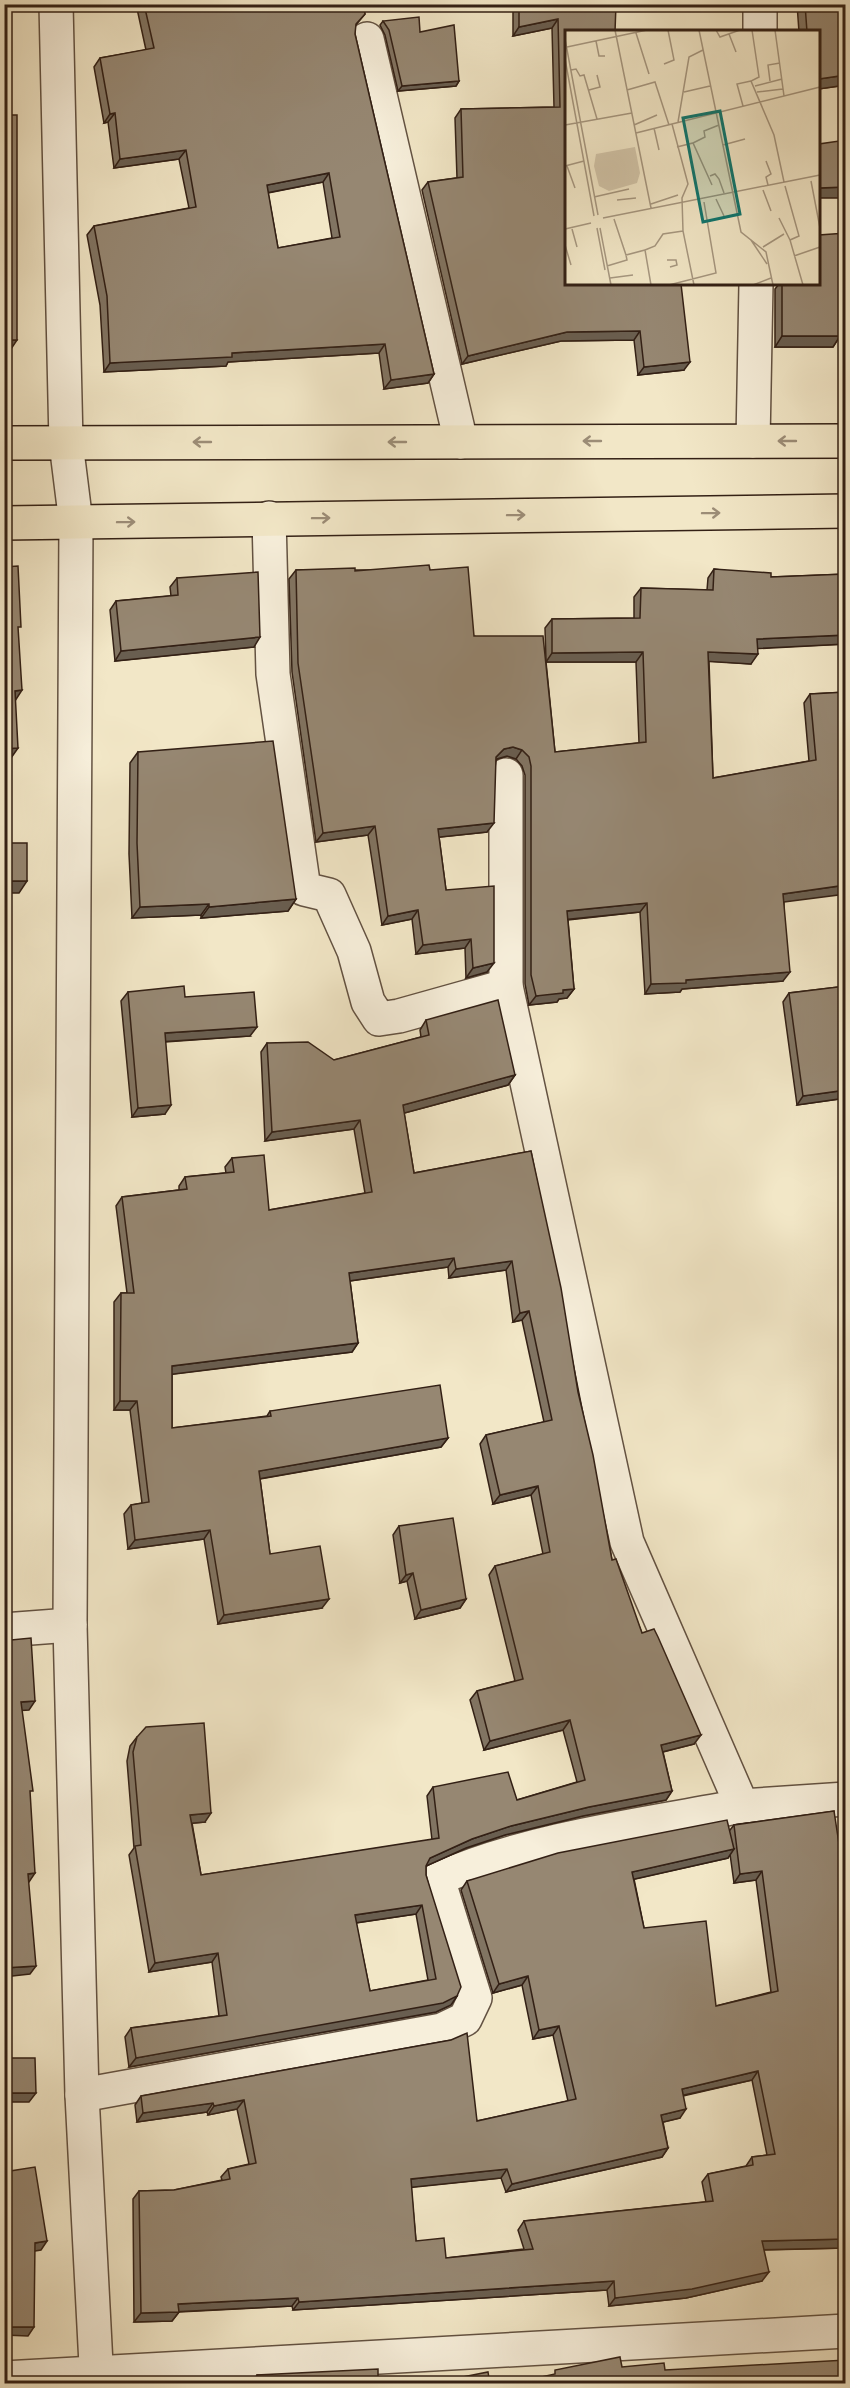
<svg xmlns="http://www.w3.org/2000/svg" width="850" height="2388" viewBox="0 0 850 2388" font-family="'Gentium Book Plus',serif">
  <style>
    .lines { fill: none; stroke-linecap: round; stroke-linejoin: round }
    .street-casing { stroke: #635242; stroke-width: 36 }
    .highway-casing { stroke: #332015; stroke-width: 36 }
    .street { stroke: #f7efdb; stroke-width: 33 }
    .highway { stroke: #f2e7c7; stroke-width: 33 }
    .wall { fill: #817462; stroke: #332015; stroke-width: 1.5; fill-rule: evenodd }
    .shaded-wall { fill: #695e50; stroke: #332015; stroke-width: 1.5 }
    .building { fill: #968772; stroke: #332015; stroke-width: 1.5; fill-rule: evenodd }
    .oneway { stroke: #9c8d77 }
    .inset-road { fill: none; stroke: #a69780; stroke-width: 1.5 }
    .view { fill: #0f766e; fill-opacity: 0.15; stroke: #0f766e; stroke-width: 3 }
    .inset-edge { fill: none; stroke: #332015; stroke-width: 3 }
  </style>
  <rect width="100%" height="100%" fill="#f2e7c7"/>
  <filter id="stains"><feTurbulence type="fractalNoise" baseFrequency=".00333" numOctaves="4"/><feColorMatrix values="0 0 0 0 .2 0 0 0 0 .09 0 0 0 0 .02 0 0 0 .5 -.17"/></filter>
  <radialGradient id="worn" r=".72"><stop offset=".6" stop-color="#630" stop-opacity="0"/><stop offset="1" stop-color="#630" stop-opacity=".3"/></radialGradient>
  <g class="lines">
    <defs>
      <g id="street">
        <polyline points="56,4 66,443 76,523 70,1625 82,2095 97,2384"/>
        <polyline points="760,32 760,4"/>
        <polyline points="367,39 461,442"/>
        <polyline points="753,441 756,284"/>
        <polyline points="269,518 273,674 304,889 329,895 354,951 368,1002 379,1019 399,1016 506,986"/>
        <polyline points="506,775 506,986 627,1542 742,1806 846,1799"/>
        <polyline points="4,1630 70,1625"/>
        <path d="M 82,2095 L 442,2030 L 465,2019 L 475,1998 L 438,1879 C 527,1839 645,1824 742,1806"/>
        <polyline points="4,2378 846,2331"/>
      </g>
      <g id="highway">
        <polyline points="4,443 846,441"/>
        <polyline points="4,523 846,511"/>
      </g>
    </defs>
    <!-- street casing -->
    <use href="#street" class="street-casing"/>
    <!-- highway casing -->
    <use href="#highway" class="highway-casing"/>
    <!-- street -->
    <use href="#street" class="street"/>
    <!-- highway -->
    <use href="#highway" class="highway"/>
  </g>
  <!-- wall -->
  <g class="wall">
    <path d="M 136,4 L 363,4 L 365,14 L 355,26 L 355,34 L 434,374 L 428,383 L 384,389 L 379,353 L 228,362 L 226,366 L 104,372 L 100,305 L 87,235 L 94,226 L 189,208 L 179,159 L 114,168 L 108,122 L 104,123 L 94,67 L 100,58 L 146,50 ZM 323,182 L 332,238 L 278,248 L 268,193 Z"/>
    <polygon points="513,4 616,4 567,32 567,284 681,284 684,370 638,375 634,340 561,341 462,364 422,190 428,182 457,178 455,118 461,109 554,107 552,28 513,36"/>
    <polygon points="797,4 846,4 846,85 819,89 819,32 799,32"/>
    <polygon points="383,21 459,81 456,86 398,91 385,35 380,25"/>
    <polygon points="779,284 819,284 840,293 840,336 833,347 775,347 775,289"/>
    <path d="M 714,569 L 771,577 L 846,574 L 846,644 L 757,648 L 751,664 L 709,661 L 713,778 L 809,761 L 804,703 L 810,694 L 846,692 L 784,902 L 783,981 L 682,989 L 680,992 L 645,994 L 640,912 L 568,920 L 574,989 L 567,998 L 559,999 L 557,1002 L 529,1005 L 525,984 L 525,775 L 522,766 L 516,759 L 507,756 L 497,759 L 496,760 L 487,832 L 439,837 L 446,890 L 487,972 L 466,978 L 465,948 L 416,954 L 412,919 L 382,925 L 368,835 L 316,842 L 292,672 L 289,579 L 296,570 L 430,570 L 474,636 L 546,661 L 545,628 L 552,619 L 634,618 L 634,597 L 641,588 L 707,590 L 708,578 ZM 546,662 L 636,662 L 639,743 L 555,752 Z"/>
    <polygon points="177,578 254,647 115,661 110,610 116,601 171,596 170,587"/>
    <polygon points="138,752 296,899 288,911 201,918 201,915 132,918 129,854 130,763"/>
    <polygon points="846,986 846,1098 797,1105 783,1002 789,993"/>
    <polygon points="128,992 185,997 250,1036 165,1042 165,1114 132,1117 121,1001"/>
    <path d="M 426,1020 L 515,1075 L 508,1085 L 404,1113 L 414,1173 L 531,1151 L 612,1560 L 642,1633 L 694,1744 L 663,1752 L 672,1791 L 666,1800 L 583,1816 L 505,1835 L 466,1848 L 426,1866 L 426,1875 L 457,1996 L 451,2005 L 436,2012 L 129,2067 L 125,2037 L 131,2028 L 219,2016 L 212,1962 L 149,1972 L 129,1855 L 134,1848 L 127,1761 L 130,1746 L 137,1737 L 205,1822 L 192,1823 L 201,1875 L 432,1840 L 427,1796 L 433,1787 L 517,1800 L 577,1782 L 563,1730 L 484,1750 L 470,1700 L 477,1691 L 515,1681 L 489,1575 L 495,1566 L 543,1554 L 531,1495 L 493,1504 L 480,1444 L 486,1435 L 544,1422 L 522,1320 L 513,1322 L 506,1270 L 449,1278 L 448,1267 L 350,1281 L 358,1343 L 352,1352 L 172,1374 L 172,1428 L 267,1416 L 270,1411 L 448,1438 L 441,1447 L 260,1479 L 270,1554 L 322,1608 L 218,1624 L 204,1539 L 128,1549 L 124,1514 L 131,1505 L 142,1503 L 130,1410 L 114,1410 L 114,1302 L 121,1293 L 127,1293 L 116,1206 L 122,1197 L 179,1190 L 179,1186 L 185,1177 L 226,1173 L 225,1167 L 232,1158 L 269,1210 L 365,1193 L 354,1129 L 265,1141 L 261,1052 L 267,1043 L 334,1060 L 421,1037 L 420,1030 ZM 416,1914 L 428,1980 L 370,1991 L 356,1923 Z"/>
    <polygon points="399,1526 466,1599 460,1608 415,1619 407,1581 400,1583 393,1535"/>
    <path d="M 834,1811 L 843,2197 L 846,2197 L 846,2248 L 764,2250 L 762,2281 L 686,2298 L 609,2306 L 607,2290 L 293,2310 L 292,2306 L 179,2312 L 172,2321 L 134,2322 L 133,2199 L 139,2191 L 174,2190 L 222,2180 L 221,2177 L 228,2169 L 249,2164 L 237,2109 L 208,2115 L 207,2112 L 137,2122 L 135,2105 L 141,2096 L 451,2040 L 477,2121 L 568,2101 L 553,2035 L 533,2039 L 522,1985 L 493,1993 L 461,1890 L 467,1881 L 730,1830 L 734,1825 ZM 730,1854 L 734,1883 L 756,1880 L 771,1992 L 716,2006 L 644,1928 L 634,1879 L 728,1858 ZM 752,2080 L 767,2155 L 752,2157 L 746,2166 L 708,2174 L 702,2182 L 706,2202 L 524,2221 L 518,2230 L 524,2249 L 446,2258 L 416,2241 L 411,2187 L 501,2178 L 506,2192 L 662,2157 L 668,2148 L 663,2122 L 680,2118 L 683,2096 Z"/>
    <polygon points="257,2375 378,2384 251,2384"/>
  </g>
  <!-- shaded-wall -->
  <g class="shaded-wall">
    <polygon points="558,19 552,28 513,36 519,27"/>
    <polygon points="846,75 846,85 819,89 819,79"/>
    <polygon points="459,81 456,86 398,91 402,86"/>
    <polygon points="115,113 108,122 104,123 110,114"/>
    <polygon points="186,150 179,159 114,168 120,159"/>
    <polygon points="329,173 323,182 261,194 267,185"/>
    <polygon points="846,187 846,198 819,198 819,188"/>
    <polygon points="840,283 846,283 846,293 833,293"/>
    <polygon points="640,331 634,340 561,341 462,364 468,356 567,332"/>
    <polygon points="782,336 840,336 833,347 775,347"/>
    <polygon points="4,340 17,340 9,352 4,352"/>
    <polygon points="385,344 379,353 228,362 226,366 104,372 110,363 232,353"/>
    <polygon points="690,362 684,370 638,375 644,367"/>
    <polygon points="434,374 428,383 384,389 391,380"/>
    <polygon points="846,635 846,644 750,649 757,639"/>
    <polygon points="260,637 254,647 115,661 121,651"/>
    <polygon points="643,652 636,662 546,662 552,653"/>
    <polygon points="708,652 758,654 751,664 702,661"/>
    <polygon points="22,690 15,701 15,691"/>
    <polygon points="513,747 522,750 516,759 507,756 497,759 490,766 496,757 504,749"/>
    <polygon points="18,748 11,758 4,759 4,749"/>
    <polygon points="494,823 487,832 431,838 438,829"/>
    <polygon points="375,826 368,835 316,842 323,833"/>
    <polygon points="4,881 27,881 19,893 4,893"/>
    <polygon points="846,885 846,894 776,903 783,894"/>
    <polygon points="296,899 288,911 201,918 209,907"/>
    <polygon points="647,903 640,912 561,920 567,911"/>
    <polygon points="209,904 201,915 132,918 140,907"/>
    <polygon points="418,910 412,919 382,925 388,916"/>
    <polygon points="471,939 465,948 416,954 423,945"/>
    <polygon points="494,963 487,972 466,978 473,968"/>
    <polygon points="790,972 783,981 682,989 680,992 645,994 651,984 686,980"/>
    <polygon points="574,989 567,998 559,999 557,1002 529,1005 536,996 563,990"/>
    <polygon points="257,1027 250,1036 158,1042 165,1033"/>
    <polygon points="515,1075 508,1085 397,1115 403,1105"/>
    <polygon points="846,1090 846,1098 797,1105 803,1096"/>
    <polygon points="171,1105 165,1114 132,1117 138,1108"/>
    <polygon points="360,1120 354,1129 265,1141 272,1132"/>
    <polygon points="454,1258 448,1267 342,1282 349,1273"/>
    <polygon points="512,1261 506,1270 449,1278 456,1269"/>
    <polygon points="529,1311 522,1320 513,1322 520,1313"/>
    <polygon points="358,1343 352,1352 166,1375 172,1366"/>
    <polygon points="120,1401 137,1401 130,1410 114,1410"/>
    <polygon points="448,1438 441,1447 253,1480 259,1471"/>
    <polygon points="538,1486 531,1495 493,1504 500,1495"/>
    <polygon points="210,1530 204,1539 128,1549 135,1540"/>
    <polygon points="413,1573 407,1581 400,1583 406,1575"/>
    <polygon points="329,1599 322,1608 218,1624 224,1615"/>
    <polygon points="466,1599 460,1608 415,1619 421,1610"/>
    <polygon points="35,1701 29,1710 15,1711 21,1702"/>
    <polygon points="570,1720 563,1730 484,1750 490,1741"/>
    <polygon points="701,1735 694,1744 654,1754 661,1745"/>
    <polygon points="672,1791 666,1800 583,1816 505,1835 466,1848 424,1867 430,1858 472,1839 511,1826 589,1807"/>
    <polygon points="211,1813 205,1822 184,1824 190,1815"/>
    <polygon points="734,1849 728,1858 626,1881 632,1872"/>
    <polygon points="762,1871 756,1880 734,1883 740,1874"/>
    <polygon points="35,1873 29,1882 21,1882 28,1874"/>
    <polygon points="422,1905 416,1914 348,1924 355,1915"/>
    <polygon points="218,1953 212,1962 149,1972 155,1963"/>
    <polygon points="36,1966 30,1974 4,1977 4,1968"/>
    <polygon points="528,1976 522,1985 493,1993 499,1984"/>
    <polygon points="457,1996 451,2005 436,2012 129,2067 136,2058"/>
    <polygon points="559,2026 553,2035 533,2039 539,2030"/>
    <polygon points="758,2071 752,2080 675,2097 682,2089"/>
    <polygon points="4,2093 36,2093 29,2102 4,2102"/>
    <polygon points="244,2100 237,2109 208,2115 214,2106"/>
    <polygon points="213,2103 207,2112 137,2122 143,2113"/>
    <polygon points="686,2109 680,2118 655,2124 661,2115"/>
    <polygon points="668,2148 662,2157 506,2192 512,2184"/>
    <polygon points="507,2169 501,2178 405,2188 411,2179"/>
    <polygon points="846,2239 846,2248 756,2250 762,2241"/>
    <polygon points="47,2241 41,2250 29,2252 35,2243"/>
    <polygon points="769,2272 762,2281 686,2298 609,2306 615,2298"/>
    <polygon points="614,2281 607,2290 293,2310 299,2302"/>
    <polygon points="298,2298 292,2306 172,2312 178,2304"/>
    <polygon points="179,2312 172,2321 134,2322 141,2313"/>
    <polygon points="4,2327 34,2327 28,2336 4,2335"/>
  </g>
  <!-- building -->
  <g class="building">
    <polygon points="4,4 10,4 11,115 17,115 17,340 4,340"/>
    <path d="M 144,4 L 363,4 L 365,14 L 356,24 L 355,34 L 434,374 L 391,380 L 385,344 L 232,353 L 232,357 L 110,363 L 107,296 L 94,226 L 196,207 L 186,150 L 120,159 L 115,113 L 110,114 L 100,58 L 154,48 ZM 329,173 L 340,237 L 278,248 L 267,185 Z"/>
    <polygon points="519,4 616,4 615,32 567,32 567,284 681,284 690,362 644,367 640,331 567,332 468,356 428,182 463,177 461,109 560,107 558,19 519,27"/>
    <polygon points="805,4 846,4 846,75 819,79 819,32 807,32"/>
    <polygon points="419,17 420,32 454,25 459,81 402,86 389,30 383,21"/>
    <polygon points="846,140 846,187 819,188 819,144"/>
    <polygon points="846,233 846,283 840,283 840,336 782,336 782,284 819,284 819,235"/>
    <polygon points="429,565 430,570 468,567 474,636 543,636 555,752 646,742 643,652 552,653 552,619 640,618 641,588 713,590 714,569 771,573 771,577 846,574 846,635 757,639 758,654 708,652 713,778 816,760 810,694 846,692 846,885 783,894 790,972 686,980 686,983 651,984 647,903 567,911 574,989 563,990 563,993 536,996 531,975 531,766 529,757 522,750 513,747 504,749 496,757 494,823 438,829 446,890 494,886 494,963 473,968 471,939 423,945 418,910 388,916 375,826 323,833 298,663 296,570 355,568 355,571"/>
    <polygon points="18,566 21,627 18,627 22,690 15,691 18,748 4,749 4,567"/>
    <polygon points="258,572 260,637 121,651 116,601 178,595 177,578"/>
    <polygon points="273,741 296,899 209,907 209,904 140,907 137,843 138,752"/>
    <rect x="4" y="843" width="23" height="38"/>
    <polygon points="184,986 185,997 254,992 257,1027 165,1033 171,1105 138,1108 128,992"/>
    <polygon points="846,986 846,1090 803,1096 789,993"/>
    <path d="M 498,1000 L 515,1075 L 403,1105 L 414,1173 L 531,1151 L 561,1288 L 578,1392 L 593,1455 L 612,1560 L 616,1559 L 642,1633 L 654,1629 L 658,1637 L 701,1735 L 661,1745 L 672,1791 L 589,1807 L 511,1826 L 472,1839 L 430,1858 L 426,1866 L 426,1875 L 461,1987 L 457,1996 L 443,2003 L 136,2058 L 131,2028 L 227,2015 L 218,1953 L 155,1963 L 135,1846 L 141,1845 L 133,1752 L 137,1737 L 146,1727 L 204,1723 L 211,1813 L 190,1815 L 201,1875 L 439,1838 L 433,1787 L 508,1772 L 517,1800 L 585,1780 L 570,1720 L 490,1741 L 477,1691 L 523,1679 L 495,1566 L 550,1552 L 538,1486 L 500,1495 L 486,1435 L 552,1420 L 529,1311 L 520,1313 L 512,1261 L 456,1269 L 454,1258 L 349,1273 L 358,1343 L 172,1366 L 172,1428 L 271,1416 L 270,1411 L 440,1385 L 448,1438 L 259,1471 L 270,1554 L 320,1546 L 329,1599 L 224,1615 L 210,1530 L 135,1540 L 131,1505 L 149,1502 L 137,1401 L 120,1401 L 121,1293 L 134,1293 L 122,1197 L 187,1189 L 185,1177 L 234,1172 L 232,1158 L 264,1155 L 269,1210 L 372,1192 L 360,1120 L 272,1132 L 267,1043 L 308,1042 L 334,1060 L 429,1035 L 426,1020 ZM 422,1905 L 436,1979 L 370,1991 L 355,1915 Z"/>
    <polygon points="453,1518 466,1599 421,1610 413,1573 406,1575 399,1526"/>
    <polygon points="4,1638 11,1640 31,1638 35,1701 21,1702 33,1791 30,1791 35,1873 28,1874 36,1966 4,1968"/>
    <path d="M 834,1811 L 846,1890 L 846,2190 L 843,2197 L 846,2197 L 846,2239 L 762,2241 L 769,2272 L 692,2289 L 615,2298 L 614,2281 L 299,2302 L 298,2298 L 178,2304 L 179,2312 L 141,2313 L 139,2191 L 174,2190 L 230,2179 L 228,2169 L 256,2163 L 244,2100 L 214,2106 L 213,2103 L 143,2113 L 141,2096 L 451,2040 L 467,2033 L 477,2121 L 576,2099 L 559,2026 L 539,2030 L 528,1976 L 499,1984 L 467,1881 L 558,1853 L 727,1820 L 734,1849 L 632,1872 L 644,1928 L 706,1921 L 716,2006 L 778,1991 L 762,1871 L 740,1874 L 734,1825 ZM 758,2071 L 775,2154 L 752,2157 L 753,2165 L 708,2174 L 713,2201 L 524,2221 L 533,2249 L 446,2258 L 444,2238 L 416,2241 L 411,2179 L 507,2169 L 512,2184 L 668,2148 L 661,2115 L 686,2109 L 682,2089 Z"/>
    <polygon points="4,2058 35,2058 36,2093 4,2093"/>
    <polygon points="35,2167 47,2241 35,2243 34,2327 4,2327 4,2172"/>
    <polygon points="620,2357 622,2367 664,2363 665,2370 846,2360 846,2384 510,2384 555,2374 555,2370"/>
    <polygon points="378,2369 378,2384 257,2384 257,2375"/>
    <polygon points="488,2372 490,2384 397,2384 431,2377 433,2383"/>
  </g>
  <!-- one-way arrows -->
  <defs><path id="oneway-shaft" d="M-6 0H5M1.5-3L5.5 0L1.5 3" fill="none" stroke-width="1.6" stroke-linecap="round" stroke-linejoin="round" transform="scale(1.5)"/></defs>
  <g class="oneway">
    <use href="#oneway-shaft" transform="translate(592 441) rotate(180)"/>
    <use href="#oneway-shaft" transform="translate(787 441) rotate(180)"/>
    <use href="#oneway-shaft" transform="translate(202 442) rotate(180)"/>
    <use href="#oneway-shaft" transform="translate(397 442) rotate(180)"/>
    <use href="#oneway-shaft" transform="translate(711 513) rotate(-1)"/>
    <use href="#oneway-shaft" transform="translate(516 515) rotate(-1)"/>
    <use href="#oneway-shaft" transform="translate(321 518) rotate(-1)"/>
    <use href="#oneway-shaft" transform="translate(126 522) rotate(-1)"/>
  </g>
  <!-- overview -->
  <g transform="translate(565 30)">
    <rect width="255" height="255" fill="#f2e7c7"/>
    <path d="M 70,117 L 75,143 L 72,153 L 44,161 L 34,156 L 29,136 L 31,124 Z" fill="#d2c5a9"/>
    <path class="inset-road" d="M 50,0 L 86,178M 134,0 L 176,202 L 201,222 L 208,255M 151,0 L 155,7 L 175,0M 187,0 L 194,47 L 186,51 L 209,105 L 219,152M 210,0 L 219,66M 71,3 L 84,44M 164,4 L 171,22M 0,9 L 33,185M 31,11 L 34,26 L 40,26M 2,17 L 82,0M 0,29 L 29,186M 99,34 L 109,30 L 103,0M 6,40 L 11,39 L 15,46 L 19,45 L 32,89M 205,51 L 203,35 L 215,33M 190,56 L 217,49M 24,60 L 35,57 L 32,45M 62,60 L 90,52 L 104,95M 119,62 L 145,56M 192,62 L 218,59M 178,76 L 172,54 L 186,51M 113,92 L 124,27 L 138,20M 107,94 L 123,154 L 117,168 L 118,201 L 129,255M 0,95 L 67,83M 69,95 L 92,85M 89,98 L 94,120M 71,103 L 255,57M 128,113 L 140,107 L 139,101 L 154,95M 158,115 L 180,109M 112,117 L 128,113 L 147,155M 201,131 L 206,144 L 201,147 L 203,155M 0,136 L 19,131M 2,136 L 10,158M 145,146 L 150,144 L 154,149 L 159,163M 246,151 L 255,198M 220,156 L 234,206 L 225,210 L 238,255M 198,160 L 206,181M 29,167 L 64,159M 151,169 L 159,186M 52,170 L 71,168M 86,174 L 113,165M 38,188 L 255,145M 214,188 L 225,210M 49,189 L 61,225 L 80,220 L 86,255M 32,198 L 40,240M 35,198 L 46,255M 0,199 L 26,193M 7,199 L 12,217M 186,210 L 202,234M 0,215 L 6,235M 198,217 L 219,204M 80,220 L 90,216 L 98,204 L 118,201M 229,226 L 255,217M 102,230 L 111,230 L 112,235 L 105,237M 42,236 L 62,230 L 61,225M 45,248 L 68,245M 104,255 L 151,243 L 139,172M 188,255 L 206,248"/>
    <path class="view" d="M 155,81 L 175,184 L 138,192 L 118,88 Z"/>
    <rect width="255" height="255" class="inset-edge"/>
  </g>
  <!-- margin -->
  <rect width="850" height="2388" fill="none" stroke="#f2e7c7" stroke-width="24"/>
  <rect x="6" y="6" width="838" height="2376" fill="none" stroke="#332015" stroke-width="3"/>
  <rect x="12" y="12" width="826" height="2364" fill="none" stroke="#332015" stroke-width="1.5"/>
  <rect width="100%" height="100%" filter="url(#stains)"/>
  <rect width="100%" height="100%" fill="url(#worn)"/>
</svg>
